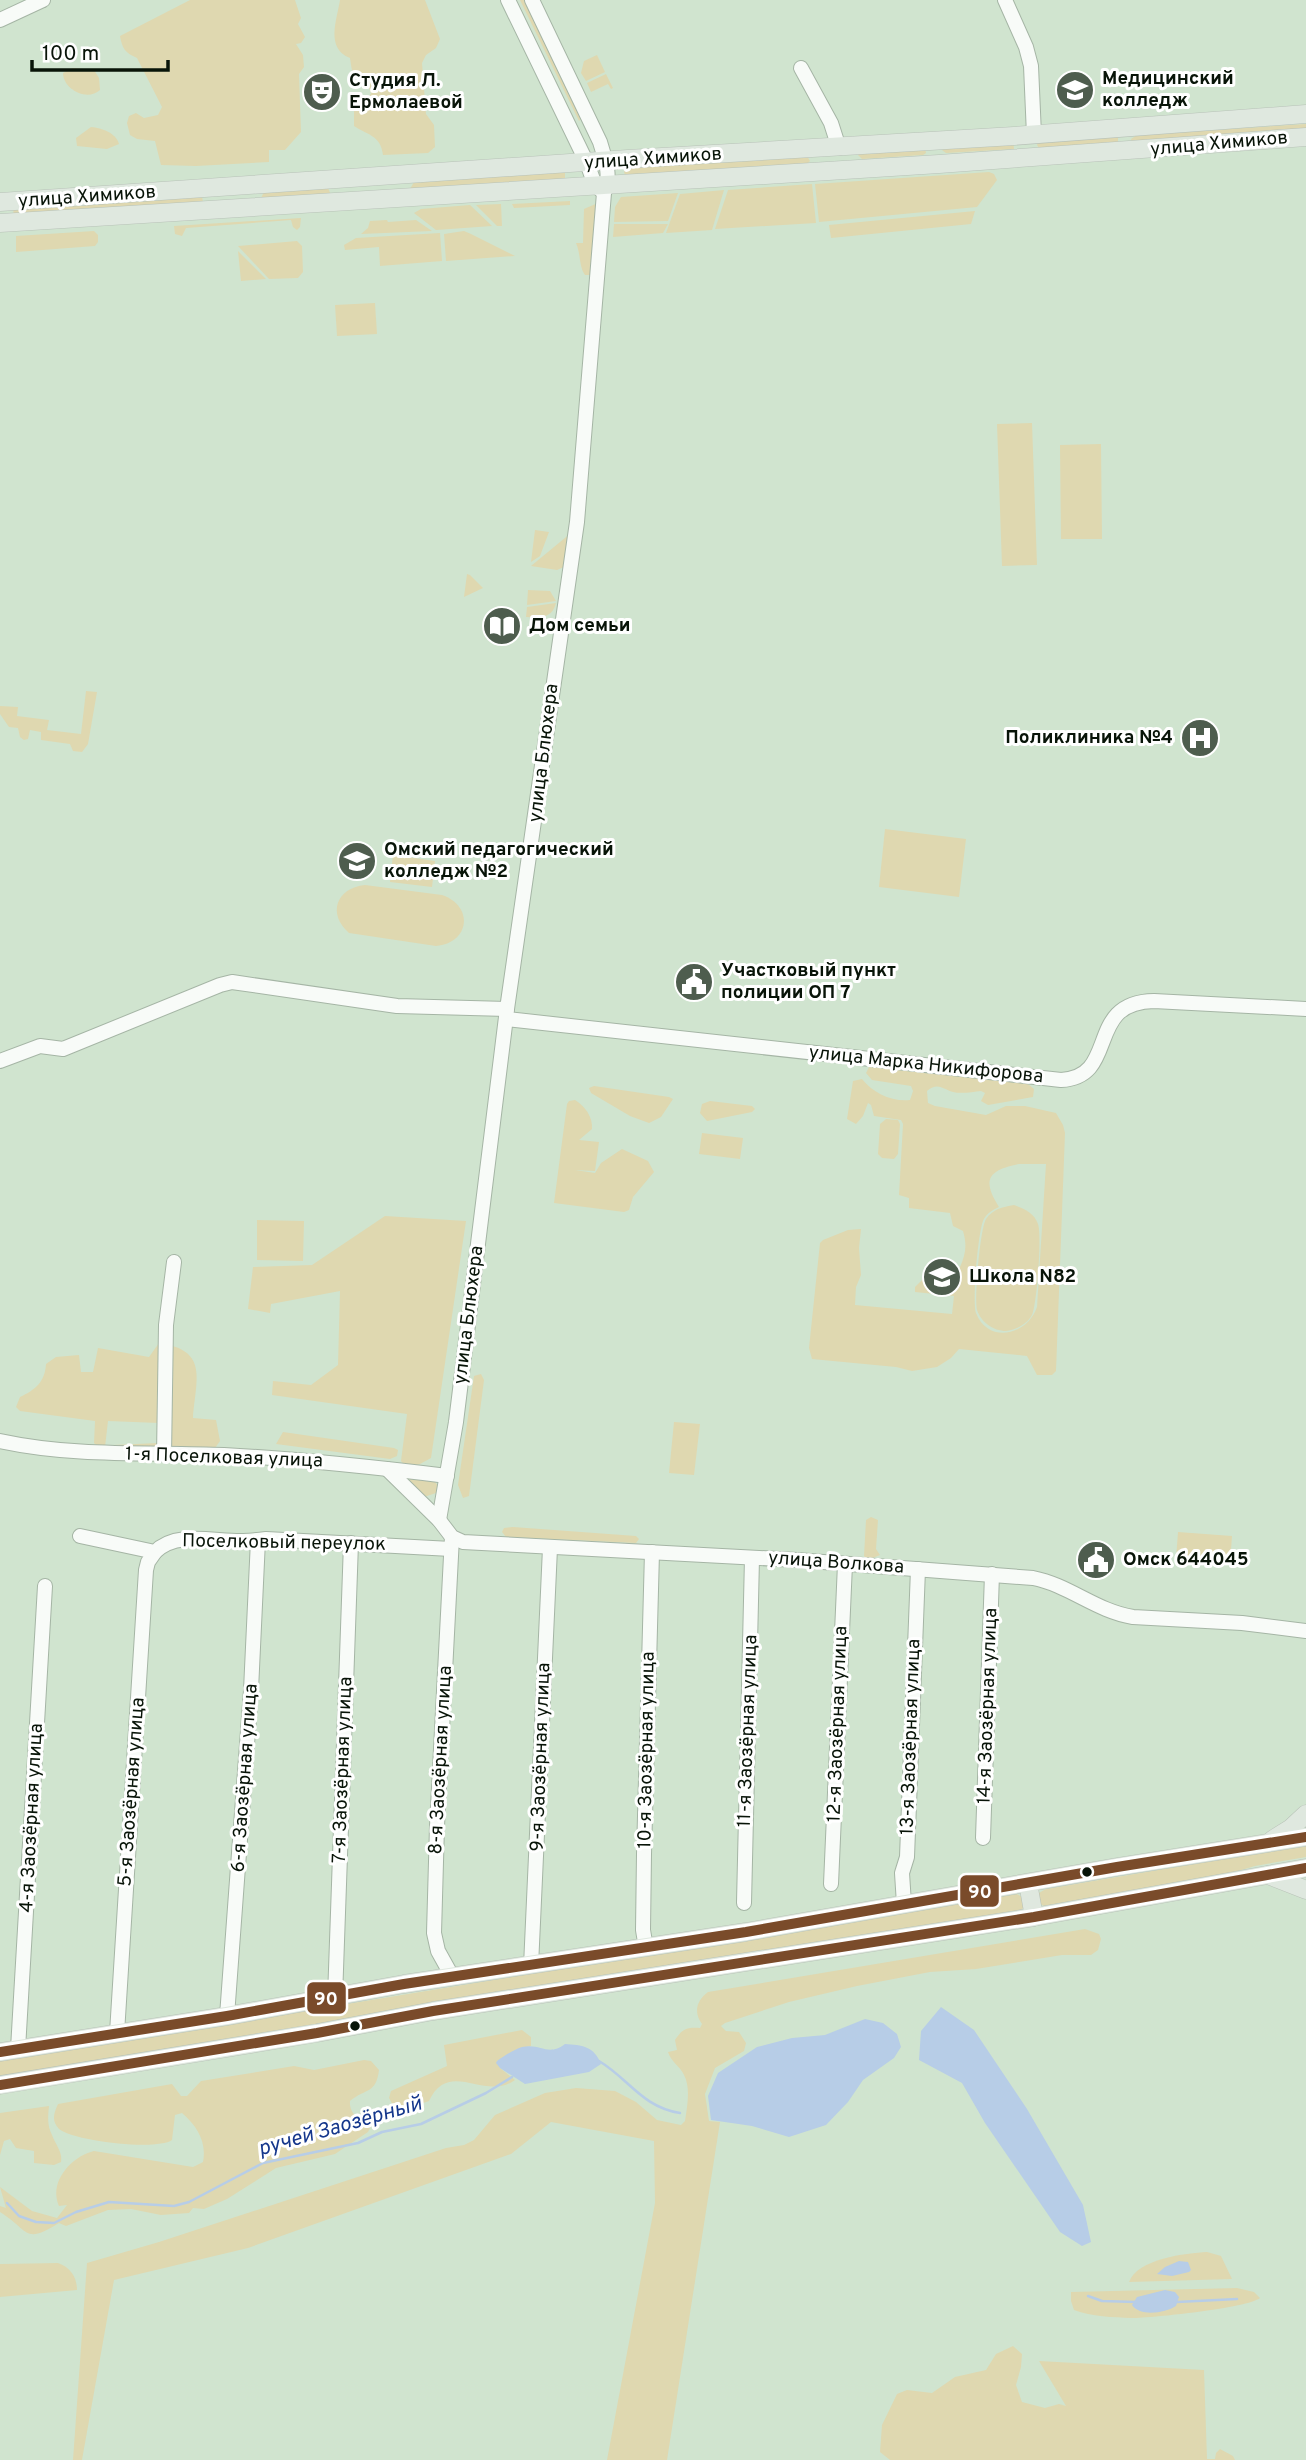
<svg xmlns="http://www.w3.org/2000/svg" width="1306" height="2460" viewBox="0 0 1306 2460" font-family="Overpass,sans-serif">
  <style>
    .green { fill: #dfd8b0; fill-rule: evenodd }
    .water { fill: #b7cde7 }
    .lines { fill: none; stroke-linecap: round; stroke-linejoin: round }
    .stream { stroke: #b7cde7; stroke-width: 2.5 }
    .minor-casing { stroke: #a5b5a5; stroke-width: 16 }
    .major-casing { stroke: #b8c2b8; stroke-width: 19 }
    .minor { stroke: #f8fbf8; stroke-width: 14 }
    .major { stroke: #dfe8df; stroke-width: 18 }
    .bus-1-casing { stroke: #fff; stroke-width: 16 }
    .bus-1 { stroke: #7a4b2a; stroke-width: 10 }
    .bus-dot { fill: #081408; stroke: #fff; stroke-width: 2.5 }
    .labels { text-anchor: middle; dominant-baseline: central; stroke-width: 6; stroke-linejoin: round; paint-order: stroke }
    .poi-label { font-size: 19px; font-weight: bold; fill: #081408; stroke: #fff; text-anchor: start }
    .street-label { font-size: 19px; fill: #081408; stroke: #fff }
    .water-label { font-size: 21px; font-style: italic; fill: #15378c; stroke: #fff }
    .line-badge { stroke: #fff; stroke-width: 2.5 }
    .badge-label { font-size: 19px; text-anchor: middle; font-weight: bold; fill: #fff }
  </style>
  <rect width="100%" height="100%" fill="#d0e4cf"/>
  <!-- green -->
  <g class="green">
    <path d="M 190,0 L 295,0 L 301,18 L 298,24 L 305,37 L 301,43 L 296,44 L 303,55 L 304,67 L 299,74 L 301,132 L 285,150 L 269,150 L 269,162 L 196,166 L 161,165 L 155,141 L 137,139 L 130,135 L 127,123 L 129,116 L 136,113 L 144,118 L 158,115 L 162,107 L 137,58 C 125,53 122,48 120,36 Z"/>
    <path d="M 340,0 L 425,0 L 440,39 L 436,48 L 426,55 L 422,63 L 426,114 L 434,125 L 435,147 L 428,153 L 383,155 C 381,135 367,135 354,126 L 354,108 L 368,99 L 371,93 L 368,85 C 353,73 353,80 350,58 C 325,48 337,20 340,0 Z"/>
    <polygon points="520,0 525,0 582,117 580,120 579,121"/>
    <polygon points="597,55 605,72 586,81 581,73 584,61"/>
    <path d="M 73,68 L 94,70 L 99,78 L 100,90 C 87,102 63,89 63,73 Z"/>
    <polygon points="606,74 613,88 611,89 608,84 591,92 587,83"/>
    <polygon points="1306,124 1306,131 1132,142 1131,139 1137,135"/>
    <path d="M 91,127 C 102,128 116,133 119,144 L 107,149 L 77,146 L 76,138 Z"/>
    <polygon points="1118,137 1118,142 1039,148 1037,145 1038,142"/>
    <polygon points="1013,141 1014,149 946,153 942,150 943,147"/>
    <polygon points="925,148 926,153 923,155 862,159 858,155 859,152"/>
    <polygon points="807,156 810,161 807,164 625,175 624,172 627,168"/>
    <polygon points="565,172 565,181 410,189 414,182"/>
    <polygon points="989,172 994,174 997,180 977,207 819,222 815,184"/>
    <polygon points="812,184 816,223 715,229 728,190"/>
    <polygon points="328,188 331,195 263,200 261,198 264,192"/>
    <polygon points="724,190 712,230 666,233 680,194"/>
    <polygon points="678,193 668,221 614,222 615,207 621,197"/>
    <polygon points="202,196 203,203 14,217 13,208"/>
    <polygon points="570,201 570,205 514,208 512,204"/>
    <path d="M 600,202 L 592,271 L 590,275 L 585,275 C 579,267 581,255 576,243 L 583,243 L 584,209 Z"/>
    <polygon points="501,204 502,226 497,226 476,205"/>
    <polygon points="470,205 492,226 436,230 414,213 421,209"/>
    <polygon points="975,211 971,224 831,238 829,225"/>
    <polygon points="301,218 300,227 297,230 293,227 291,220 186,228 182,236 175,234 174,226"/>
    <polygon points="387,220 388,222 416,220 432,231 361,234 368,228 370,221"/>
    <polygon points="614,224 668,224 663,233 613,237"/>
    <polygon points="94,231 98,235 98,242 95,246 16,252 16,236"/>
    <polygon points="464,231 471,234 515,256 446,261 444,234"/>
    <polygon points="440,233 442,261 380,266 379,247 345,250 344,245 356,238"/>
    <polygon points="297,241 302,246 303,272 298,278 269,279 238,246"/>
    <polygon points="238,251 266,279 241,281"/>
    <polygon points="375,303 377,334 337,336 335,305"/>
    <polygon points="1032,423 1037,565 1002,566 997,424"/>
    <polygon points="1101,444 1102,539 1061,539 1060,445"/>
    <polygon points="535,530 549,532 540,556 531,562"/>
    <polygon points="571,533 564,567 557,570 531,566"/>
    <polygon points="467,574 470,575 483,588 464,597"/>
    <polygon points="528,590 550,591 556,601 527,605"/>
    <path d="M 556,603 C 552,619 539,618 526,617 L 527,607 Z"/>
    <polygon points="86,691 97,692 88,744 82,752 73,751 70,744 41,740 41,732 30,730 28,739 24,740 20,737 18,728 9,727 0,714 0,706 18,707 17,716 49,720 47,730 81,734"/>
    <polygon points="885,829 966,839 959,897 879,887"/>
    <polygon points="393,855 435,861 432,887 390,882"/>
    <path d="M 365,885 L 442,895 C 474,906 470,943 436,946 L 349,933 C 327,914 336,888 365,885 Z"/>
    <path d="M 869,1067 L 1028,1084 L 1034,1089 L 1033,1097 L 988,1105 L 981,1101 L 985,1093 L 981,1091 C 973,1092 961,1094 953,1092 C 942,1089 938,1082 927,1091 L 928,1103 L 935,1106 L 986,1115 L 1006,1106 L 1025,1106 L 1056,1113 L 1063,1125 L 1065,1133 L 1056,1371 L 1052,1375 L 1037,1375 L 1027,1356 L 959,1349 L 951,1358 L 937,1367 L 912,1371 L 896,1367 L 812,1359 L 809,1348 L 820,1243 L 823,1240 L 848,1230 L 861,1229 L 859,1248 L 861,1275 L 856,1287 L 855,1305 L 952,1314 L 954,1296 L 915,1292 L 915,1287 L 925,1277 L 960,1267 C 966,1253 967,1245 963,1231 L 953,1226 L 950,1213 L 909,1208 L 909,1198 L 899,1195 L 903,1124 L 901,1120 L 874,1116 L 871,1105 L 868,1103 L 863,1116 L 856,1124 L 847,1119 L 853,1081 L 862,1079 C 873,1093 892,1102 910,1100 L 913,1091 L 911,1086 L 872,1080 L 866,1073 ZM 1019,1164 L 1046,1164 L 1037,1307 C 1027,1336 988,1344 976,1313 C 972,1301 978,1234 983,1221 C 986,1214 992,1210 999,1207 C 981,1179 989,1170 1019,1164 Z"/>
    <polygon points="594,1086 669,1097 673,1099 661,1117 649,1123 630,1116 591,1093 589,1088"/>
    <path d="M 575,1100 C 585,1106 593,1117 592,1129 L 579,1140 L 599,1142 L 595,1171 L 575,1170 L 595,1173 L 601,1163 L 622,1149 L 648,1161 L 654,1172 L 633,1197 L 629,1210 L 624,1212 L 554,1203 L 567,1104 L 569,1101 Z"/>
    <polygon points="710,1101 752,1106 755,1109 752,1112 707,1121 700,1113 702,1104"/>
    <polygon points="886,1119 898,1120 900,1124 898,1154 894,1159 882,1158 878,1154 880,1124"/>
    <polygon points="702,1133 743,1138 740,1159 699,1154"/>
    <path d="M 1014,1205 C 1025,1209 1034,1213 1038,1224 C 1042,1235 1037,1303 1032,1315 C 1027,1324 1016,1330 1006,1331 C 993,1331 981,1322 977,1310 C 974,1298 980,1229 986,1219 C 993,1209 1002,1207 1014,1205 Z"/>
    <polygon points="385,1216 466,1221 431,1458 420,1464 407,1468 401,1461 407,1414 272,1395 273,1381 311,1385 338,1365 340,1291 271,1304 270,1313 248,1309 253,1267 312,1265"/>
    <polygon points="257,1220 304,1221 303,1261 257,1260"/>
    <path d="M 159,1343 C 209,1350 196,1379 193,1418 L 216,1420 L 220,1441 L 215,1448 L 205,1450 L 188,1447 L 111,1448 L 113,1445 L 159,1443 L 159,1423 L 108,1421 L 105,1447 L 98,1447 L 94,1443 L 95,1421 L 20,1411 L 16,1407 L 20,1397 C 35,1390 45,1382 46,1364 L 56,1357 L 79,1355 L 81,1372 L 93,1372 L 98,1348 L 149,1357 Z"/>
    <polygon points="481,1374 484,1380 469,1496 463,1498 458,1485 474,1376"/>
    <polygon points="674,1422 700,1424 694,1475 669,1473"/>
    <polygon points="283,1432 394,1448 398,1450 397,1456 390,1459 276,1444"/>
    <polygon points="410,1479 435,1482 438,1486 436,1493 424,1497 410,1483"/>
    <polygon points="871,1517 878,1520 876,1549 880,1555 868,1560 864,1556 866,1520"/>
    <polygon points="513,1527 636,1536 639,1539 636,1543 506,1537 502,1532 504,1528"/>
    <polygon points="1178,1532 1232,1536 1230,1564 1176,1559"/>
    <polygon points="1306,1845 1306,1857 1255,1866 1231,1873 1044,1906 1040,1904 1037,1894 1046,1889"/>
    <polygon points="1017,1894 1024,1898 1025,1906 1021,1910 0,2077 0,2061"/>
    <path d="M 1085,1929 L 1099,1934 L 1101,1939 L 1098,1950 L 1091,1955 L 1062,1955 L 976,1969 L 930,1972 L 857,1986 L 789,2002 L 725,2023 L 721,2026 L 726,2031 L 739,2032 L 746,2043 L 744,2051 L 715,2068 L 705,2094 L 709,2121 L 720,2122 L 667,2460 L 607,2460 L 655,2203 L 654,2141 L 551,2122 L 511,2154 L 248,2248 L 114,2280 L 82,2460 L 73,2460 L 87,2263 L 159,2242 L 446,2148 L 464,2145 L 474,2140 L 495,2115 L 545,2093 L 576,2088 L 615,2091 L 636,2102 L 657,2120 L 681,2125 L 685,2121 C 687,2107 691,2088 684,2075 C 680,2066 671,2062 668,2052 L 677,2050 L 675,2040 C 682,2029 687,2027 700,2028 L 702,2024 C 693,2012 697,2000 708,1992 Z"/>
    <path d="M 522,2030 L 531,2037 L 531,2046 L 521,2048 L 497,2061 L 500,2068 L 515,2080 C 485,2102 449,2058 429,2101 L 403,2110 L 394,2107 L 389,2098 L 391,2091 L 447,2066 L 444,2045 Z"/>
    <path d="M 364,2060 L 371,2061 L 379,2070 C 376,2094 366,2088 350,2101 C 349,2115 360,2119 371,2126 L 368,2132 L 335,2154 L 276,2168 L 227,2199 L 204,2209 L 193,2208 L 189,2213 L 161,2215 L 131,2209 L 108,2210 L 66,2226 L 59,2223 C 24,2245 30,2231 0,2212 L 0,2206 L 6,2208 L 0,2187 L 32,2211 L 57,2218 L 67,2205 L 59,2206 C 48,2182 72,2156 94,2151 L 193,2167 L 203,2162 C 207,2142 197,2126 182,2113 L 175,2115 L 172,2140 C 157,2151 73,2141 59,2129 C 51,2121 54,2113 58,2104 L 172,2084 L 181,2096 L 187,2096 L 201,2081 L 294,2066 L 314,2070 Z"/>
    <path d="M 49,2106 C 48,2116 47,2125 52,2135 C 55,2144 63,2152 61,2162 L 54,2165 L 34,2163 L 34,2151 L 16,2148 L 10,2139 L 4,2141 L 0,2155 L 0,2113 Z"/>
    <path d="M 1207,2252 L 1221,2256 L 1232,2279 L 1129,2282 C 1137,2259 1186,2253 1207,2252 Z"/>
    <path d="M 58,2263 C 70,2267 77,2277 77,2290 L 0,2297 L 0,2264 Z"/>
    <path d="M 1237,2288 L 1254,2292 L 1260,2298 C 1248,2308 1152,2318 1132,2318 C 1113,2317 1092,2317 1074,2310 L 1071,2301 L 1071,2292 Z"/>
    <polygon points="1013,2346 1022,2354 1021,2367 1016,2385 1022,2402 1045,2408 1059,2404 1066,2406 1039,2361 1204,2370 1207,2459 1215,2459 1216,2453 1220,2449 1233,2456 1235,2460 890,2460 880,2452 882,2425 897,2394 907,2390 932,2393 955,2377 986,2370 996,2354"/>
  </g>
  <!-- water -->
  <g class="water">
    <polygon points="941,2007 974,2030 1027,2109 1083,2205 1091,2242 1082,2246 1060,2232 985,2123 962,2083 919,2060 921,2031"/>
    <polygon points="865,2019 883,2023 897,2034 901,2047 894,2058 863,2080 848,2102 826,2125 789,2137 752,2126 711,2120 708,2096 718,2073 757,2047 792,2038 825,2035"/>
    <path d="M 565,2044 C 582,2045 594,2046 601,2064 L 589,2072 L 525,2084 L 500,2068 L 496,2063 L 497,2061 C 504,2056 513,2050 522,2047 C 541,2043 548,2057 565,2044 Z"/>
    <polygon points="1179,2261 1188,2262 1191,2270 1189,2272 1172,2276 1157,2274 1165,2267"/>
    <path d="M 1165,2290 L 1175,2292 L 1179,2297 L 1176,2306 C 1165,2313 1140,2317 1132,2305 L 1137,2297 Z"/>
  </g>
  <g class="lines">
    <!-- stream -->
    <g class="stream">
      <path d="M 599,2061 C 629,2079 642,2107 680,2113"/>
      <polyline points="7,2203 19,2216 36,2222 54,2223 76,2212 109,2202 174,2206 189,2202 263,2163 358,2143 382,2132 421,2124 486,2093 512,2077"/>
      <polyline points="1088,2296 1102,2301 1136,2302"/>
      <polyline points="1177,2302 1237,2299"/>
    </g>
    <defs>
      <g id="minor">
        <polyline points="508,0 587,163 595,185 603,192"/>
        <polyline points="1005,0 1026,47 1031,66 1034,135"/>
        <polyline points="0,20 43,0"/>
        <polyline points="801,68 831,123 839,148"/>
        <path d="M 507,1019 L 1061,1080 C 1120,1077 1084,1002 1154,1001 L 1306,1009"/>
        <polyline points="0,1061 40,1046 63,1049 220,985 232,982 397,1006 507,1009"/>
        <path d="M 0,1441 C 74,1457 149,1452 224,1455 C 298,1459 373,1467 447,1476"/>
        <polyline points="164,1455 166,1325 174,1262"/>
        <path d="M 387,1469 L 439,1520 L 452,1537 L 463,1542 L 797,1560 L 1033,1578 C 1069,1585 1096,1611 1133,1617 L 1242,1623 L 1306,1631"/>
        <path d="M 439,1520 L 456,1422 L 507,1009 L 577,522 L 604,193 C 612,176 605,159 600,142 L 532,0"/>
        <path d="M 80,1536 L 155,1552 C 176,1530 216,1542 243,1541 C 250,1541 258,1540 266,1539 L 451,1549"/>
        <polyline points="452,1537 437,1826 434,1933 438,1951 453,1978"/>
        <polyline points="983,1838 992,1574"/>
        <polyline points="831,1884 845,1564"/>
        <polyline points="744,1903 752,1558"/>
        <polyline points="904,1904 902,1873 907,1857 918,1569"/>
        <polyline points="646,1948 643,1930 644,1854 652,1552"/>
        <polyline points="531,1966 550,1548"/>
        <polyline points="335,1998 351,1543"/>
        <polyline points="227,2016 251,1690 258,1540"/>
        <polyline points="117,2033 146,1570 148,1562 155,1552"/>
        <polyline points="18,2049 45,1586"/>
      </g>
      <g id="major">
        <polyline points="0,202 628,159 1014,136 1306,114"/>
        <polyline points="0,223 939,164 1306,137"/>
        <polyline points="1272,1840 1291,1828 1306,1814"/>
        <polyline points="1268,1875 1306,1890"/>
        <polyline points="1028,1883 1034,1917"/>
        <polyline points="0,2052 227,2016 404,1984 746,1932 1117,1867 1306,1837"/>
        <polyline points="0,2085 317,2033 433,2011 1034,1917 1306,1868"/>
      </g>
    </defs>
    <!-- minor casing -->
    <use href="#minor" class="minor-casing"/>
    <!-- major casing -->
    <use href="#major" class="major-casing"/>
    <!-- minor -->
    <use href="#minor" class="minor"/>
    <!-- major -->
    <use href="#major" class="major"/>
    <defs>
      <g id="bus-1">
        <polyline points="0,2052 227,2016 404,1984 746,1932 1117,1867 1306,1837"/>
        <polyline points="0,2085 317,2033 433,2011 1034,1917 1306,1868"/>
      </g>
    </defs>
    <!-- bus-1 casing -->
    <use href="#bus-1" class="bus-1-casing"/>
    <!-- bus-1 -->
    <use href="#bus-1" class="bus-1"/>
  </g>
  <!-- icons -->
  <defs>
    <symbol id="university-disc" viewBox="-11 -11 22 22"><circle r="9.5" fill="#4e5d4e" stroke="#fff"/><path d="M0-5L7-2L0 1L-7-2ZM-4 1L0 2.5L4 1V4Q0 6-4 4Z" fill="#fff"/></symbol>
    <symbol id="theatre-disc" viewBox="-11 -11 22 22"><circle r="9.5" fill="#4e5d4e" stroke="#fff"/><path d="M-5-5.5Q0-4 5-5.5V0Q5 5 0 6Q-5 5-5 0ZM-3.3-2.5H-1v1.5H-3.3ZM1-2.5H3.3v1.5H1ZM-2.8 1Q0 5.5 2.8 1Z" fill="#fff"/></symbol>
    <symbol id="library-disc" viewBox="-11 -11 22 22"><circle r="9.5" fill="#4e5d4e" stroke="#fff"/><path d="M-6-4Q-3-5.5-.7-3.5V5Q-3 3-6 4ZM6-4Q3-5.5 .7-3.5V5Q3 3 6 4Z" fill="#fff"/></symbol>
    <symbol id="hospital-disc" viewBox="-11 -11 22 22"><circle r="9.5" fill="#4e5d4e" stroke="#fff"/><path d="M-5-5h3v3.5h4V-5h3V5h-3V1.5h-4V5h-3Z" fill="#fff"/></symbol>
    <symbol id="civic-disc" viewBox="-11 -11 22 22"><circle r="9.5" fill="#4e5d4e" stroke="#fff"/><path d="M-.6-6.5H3V-4.5H.6V-3L4-1V1h2V6H-6V1h2V-1L-.6-3ZM-1.2 2.5V6h2.4V2.5Z" fill="#fff"/></symbol>
    <symbol id="school-disc" viewBox="-11 -11 22 22"><circle r="9.5" fill="#4e5d4e" stroke="#fff"/><path d="M0-5L7-2L0 1L-7-2ZM-4 1L0 2.5L4 1V4Q0 6-4 4Z" fill="#fff"/></symbol>
  </defs>
  <g fill-rule="evenodd">
    <use href="#university-disc" x="1053" y="68" width="44" height="44"/>
    <use href="#theatre-disc" x="300" y="70" width="44" height="44"/>
    <use href="#library-disc" x="480" y="604" width="44" height="44"/>
    <use href="#hospital-disc" x="1178" y="716" width="44" height="44"/>
    <use href="#university-disc" x="335" y="839" width="44" height="44"/>
    <use href="#civic-disc" x="672" y="960" width="44" height="44"/>
    <use href="#school-disc" x="920" y="1255" width="44" height="44"/>
    <use href="#civic-disc" x="1074" y="1538" width="44" height="44"/>
  </g>
  <!-- markers -->
  <g class="bus-dot">
    <circle cx="1087" cy="1872" r="6"/>
    <circle cx="355" cy="2026" r="6"/>
  </g>
  <g class="labels">
    <!-- poi labels -->
    <g class="poi-label">
      <text x="1102" y="79">Медицинский<tspan x="1102" dy="22">колледж</tspan></text>
      <text x="349" y="81">Студия Л.<tspan x="349" dy="22">Ермолаевой</tspan></text>
      <text x="529" y="626">Дом семьи</text>
      <text x="1173" y="738" text-anchor="end">Поликлиника №4</text>
      <text x="384" y="850">Омский педагогический<tspan x="384" dy="22">колледж №2</tspan></text>
      <text x="721" y="971">Участковый пункт<tspan x="721" dy="22">полиции ОП 7</tspan></text>
      <text x="969" y="1277">Школа N82</text>
      <text x="1123" y="1560">Омск 644045</text>
    </g>
    <!-- street labels -->
    <g class="street-label">
      <text transform="translate(1219 144) rotate(-5)">улица Химиков</text>
      <text transform="translate(653 159) rotate(-4)">улица Химиков</text>
      <text transform="translate(87 197) rotate(-4)">улица Химиков</text>
      <text transform="translate(544 753) rotate(-83)">улица Блюхера</text>
      <text transform="translate(926 1065) rotate(6)">улица Марка Никифорова</text>
      <text transform="translate(469 1315) rotate(-83)">улица Блюхера</text>
      <text transform="translate(224 1458) rotate(2)">1-я Поселковая улица</text>
      <text transform="translate(284 1543) rotate(1)">Поселковый переулок</text>
      <text transform="translate(836 1563) rotate(4)">улица Волкова</text>
      <text transform="translate(988 1706) rotate(-88)">14-я Заозёрная улица</text>
      <text transform="translate(838 1724) rotate(-88)">12-я Заозёрная улица</text>
      <text transform="translate(748 1731) rotate(-88)">11-я Заозёрная улица</text>
      <text transform="translate(911 1737) rotate(-88)">13-я Заозёрная улица</text>
      <text transform="translate(647 1750) rotate(-89)">10-я Заозёрная улица</text>
      <text transform="translate(541 1757) rotate(-88)">9-я Заозёрная улица</text>
      <text transform="translate(441 1760) rotate(-87)">8-я Заозёрная улица</text>
      <text transform="translate(343 1770) rotate(-88)">7-я Заозёрная улица</text>
      <text transform="translate(245 1778) rotate(-86)">6-я Заозёрная улица</text>
      <text transform="translate(132 1792) rotate(-86)">5-я Заозёрная улица</text>
      <text transform="translate(32 1818) rotate(-87)">4-я Заозёрная улица</text>
    </g>
    <!-- water labels -->
    <g class="water-label">
      <text transform="translate(340 2127) rotate(-16)">ручей Заозёрный</text>
    </g>
  </g>
  <g class="line-badge">
    <rect x="959" y="1874" width="41" height="34" rx="7" fill="#7a4b2a"/>
    <rect x="306" y="1981" width="41" height="34" rx="7" fill="#7a4b2a"/>
  </g>
  <g class="badge-label">
    <text x="980" y="1898">90</text>
    <text x="326" y="2005">90</text>
  </g>
  <!-- scale -->
  <path d="M32 60v10h136v-10" fill="none" stroke="#081408" stroke-width="3.5"/>
  <text x="42" y="60" font-size="21" fill="#081408" stroke="#ffffff" stroke-width="5" paint-order="stroke">100 m</text>
</svg>
